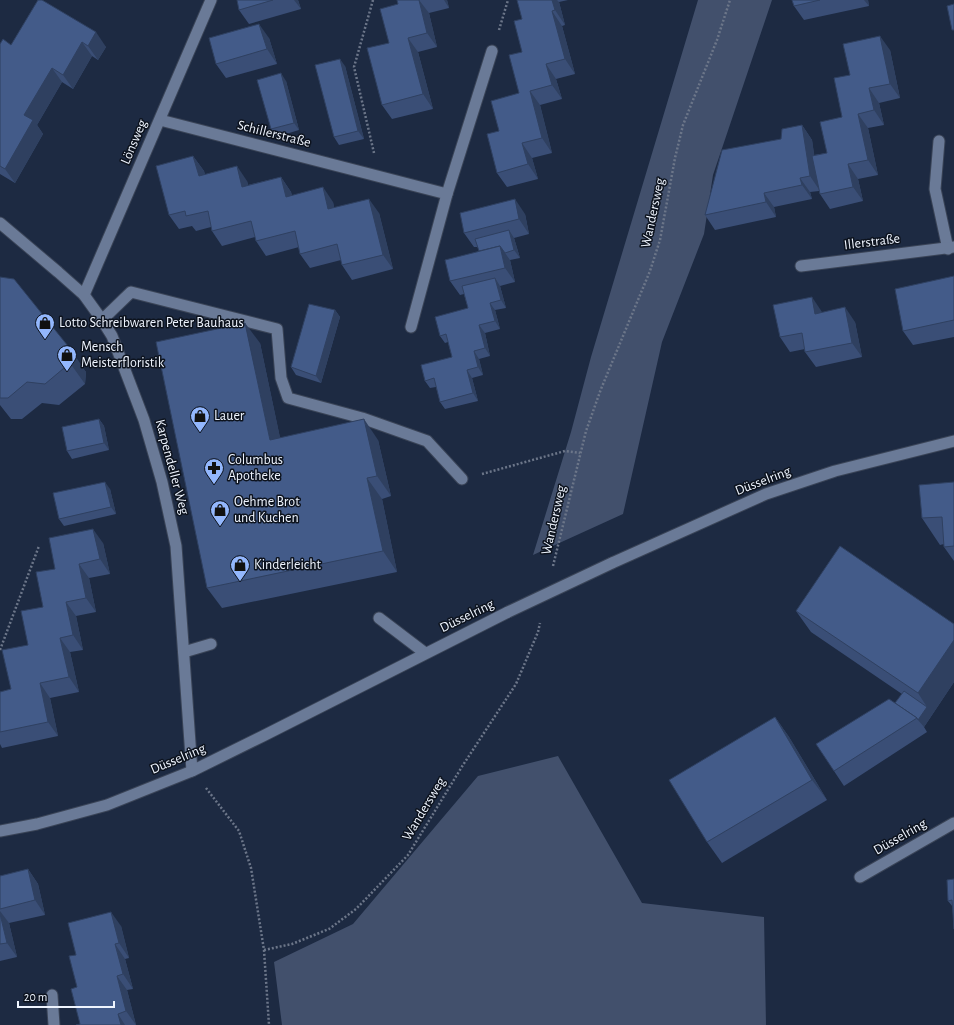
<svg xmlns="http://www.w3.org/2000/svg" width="954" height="1025" viewBox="0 0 954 1025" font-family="'Alegreya Sans',sans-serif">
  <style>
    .green { fill: #42506c }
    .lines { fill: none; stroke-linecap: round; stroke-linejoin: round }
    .service-casing { stroke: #3a4457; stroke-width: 13 }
    .minor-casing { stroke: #3a4457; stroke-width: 13 }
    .tertiary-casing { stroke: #3a4457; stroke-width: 13 }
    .path { stroke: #6c7689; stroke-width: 2.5; stroke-dasharray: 2 2; stroke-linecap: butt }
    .service { stroke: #6a7a97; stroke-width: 11 }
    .minor { stroke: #6a7a97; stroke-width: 11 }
    .tertiary { stroke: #6a7a97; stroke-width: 11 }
    .tertiary-bridge-casing { stroke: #3a4457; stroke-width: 13; stroke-linecap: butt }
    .tertiary-bridge { stroke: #6a7a97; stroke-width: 11 }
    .wall { fill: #3a4e76 }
    .shaded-wall { fill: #2f4060 }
    .building { fill: #435b89; stroke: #2f4060 }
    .labels { text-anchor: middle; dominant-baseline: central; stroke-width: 3; stroke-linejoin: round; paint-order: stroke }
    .street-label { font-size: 14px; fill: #eff5ff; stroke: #0d131e }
    .poi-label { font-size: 14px; fill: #eff5ff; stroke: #0d131e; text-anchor: start }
  </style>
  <rect width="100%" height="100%" fill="#1d2a42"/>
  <!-- green -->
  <g class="green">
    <polygon points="698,0 772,0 713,175 704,234 662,342 623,514 533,555 571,432 591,357"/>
    <polygon points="558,756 642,903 764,917 766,1025 282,1025 274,962 353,924 478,776"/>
  </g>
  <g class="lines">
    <defs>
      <g id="service">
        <polyline points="939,141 935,189 948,249"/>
        <polyline points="447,194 492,51"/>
        <polyline points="102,320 131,292 277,329 281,378 288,398 362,418 427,441 462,479"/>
        <polyline points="379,618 425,653"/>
        <polyline points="184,652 211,644"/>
        <polyline points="860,877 954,823"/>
        <polyline points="52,995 54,1025"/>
      </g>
      <g id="minor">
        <polyline points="160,120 447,194 411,327"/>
        <polyline points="0,223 58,272 84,295 102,320 112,336 144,420 162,482 176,546 192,771"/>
        <polyline points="801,266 954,247"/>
        <polyline points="84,295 211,0"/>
      </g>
      <g id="tertiary">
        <polyline points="612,563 766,494 835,471 954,441"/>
        <polyline points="0,831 37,824 107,805 192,771 263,736 508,612"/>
      </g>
    </defs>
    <!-- service casing -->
    <use href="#service" class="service-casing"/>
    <!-- minor casing -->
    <use href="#minor" class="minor-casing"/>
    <!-- tertiary casing -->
    <use href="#tertiary" class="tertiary-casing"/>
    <!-- path -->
    <g class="path">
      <polyline points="373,0 354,67 374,153"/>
      <polyline points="499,30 508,0"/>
      <polyline points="482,474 565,451 580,453"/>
      <polyline points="553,566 586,431 601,389 650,271 660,240 675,158 683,125 717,40 730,0"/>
      <polyline points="0,650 39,546"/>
      <polyline points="206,788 239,831 251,868 264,950 269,1025"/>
      <polyline points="264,950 292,944 329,929 356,909 408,855 463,765 516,684 538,632 540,623"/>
    </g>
    <!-- service -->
    <use href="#service" class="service"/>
    <!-- minor -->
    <use href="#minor" class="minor"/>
    <!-- tertiary -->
    <use href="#tertiary" class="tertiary"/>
    <defs>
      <polyline id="tertiary-bridge" points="508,612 612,563"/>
    </defs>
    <!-- tertiary-bridge casing -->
    <use href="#tertiary-bridge" class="tertiary-bridge-casing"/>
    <!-- tertiary-bridge -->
    <use href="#tertiary-bridge" class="tertiary-bridge"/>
  </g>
  <!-- wall -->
  <g class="wall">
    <polygon points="38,0 106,47 98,60 92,56 73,89 62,82 37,125 43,134 15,183 0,174 0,44 11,45"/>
    <polygon points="237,0 298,0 301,9 249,24 239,10"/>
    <polygon points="397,0 447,0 449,8 429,13 437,47 418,52 433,109 392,119 382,105 389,43 398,4"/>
    <polygon points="517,0 568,0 559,2 565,25 562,26 575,74 556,79 562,99 540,105 552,153 532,158 538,179 507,187 497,173 499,131 519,93 522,52 522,19"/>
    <polygon points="792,0 868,0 869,6 804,20 794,6"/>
    <polygon points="269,38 277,64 226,78 216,64"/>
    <polygon points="890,50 900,98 879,103 884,125 868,128 878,175 858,179 863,201 830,209 820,194 819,191 810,192 812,199 774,207 776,217 715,230 705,215 781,139 802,125 812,140 814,155 827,153 842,117 850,75"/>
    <polygon points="345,66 364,139 339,145 334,137"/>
    <polygon points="286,81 299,130 276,137 271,129"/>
    <polygon points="193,156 204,171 205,175 247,181 248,185 281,177 291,192 292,196 333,202 334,208 379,213 393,269 352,280 342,265 341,260 310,268 300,254 299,247 266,256 256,241 255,237 222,246 212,231 211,227 196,231 192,226 179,229 169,215"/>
    <polygon points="525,214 529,234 514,238 520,258 510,260 515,282 500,286 506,308 495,310 500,329 485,333 490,356 479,359 483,375 472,378 478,401 445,409 440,402 436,387 430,388 425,381 452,357 448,342 445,343 440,336 468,308 464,294 460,295 450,281 479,251 478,247 474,247 464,233"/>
    <polygon points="954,276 954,337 913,345 903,331"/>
    <polygon points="0,277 86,372 85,384 59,405 42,403 22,419 11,419 0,405"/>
    <polygon points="335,310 340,317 321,383 296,375 291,367"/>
    <polygon points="822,312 855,322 862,357 816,367 805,352 805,349 790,352 780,337"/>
    <polygon points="260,343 280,438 378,440 391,496 382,499 397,572 222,608 207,588"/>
    <polygon points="99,419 104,426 109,450 72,459 67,451"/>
    <polygon points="954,482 954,561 944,547 944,544 940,545 922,518"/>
    <polygon points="110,489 116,514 64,526 59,519"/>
    <polygon points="103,543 110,574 89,578 96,612 76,616 83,650 70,652 79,692 50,698 58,736 2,748 0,744 0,692 11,689 43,607 55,569"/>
    <polygon points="796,611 954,624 954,682 924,727 927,732 844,786 834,771 895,703 902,694 811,632"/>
    <polygon points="775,717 789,737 827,800 722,863 707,842"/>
    <polygon points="28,869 38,884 45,915 9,923 17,957 0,961 0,876"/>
    <polygon points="954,879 953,907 948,901"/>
    <polygon points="121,926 129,958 125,959 133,989 127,990 136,1025 76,1025 80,1024 76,955"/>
  </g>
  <!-- shaded-wall -->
  <g class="shaded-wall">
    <polygon points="294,0 298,0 301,9"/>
    <polygon points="419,0 429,13 437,47 427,33"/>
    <polygon points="444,0 447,0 449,8"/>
    <polygon points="552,0 557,0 559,2 565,25 555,10"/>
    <polygon points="864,0 868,0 869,6"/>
    <polygon points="552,11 562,26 575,74 565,59"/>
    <polygon points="259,24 269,38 277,64 267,49"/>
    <polygon points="96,32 106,47 98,60 88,46"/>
    <polygon points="880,36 890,50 900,98 890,84"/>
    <polygon points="408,38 418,52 433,109 423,94"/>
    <polygon points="82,42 92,56 73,89 63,75"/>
    <polygon points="340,59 345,66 364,139 358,131"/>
    <polygon points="546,64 556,79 562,99 552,85"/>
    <polygon points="52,68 62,82 37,125 43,134 15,183 5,169 24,115"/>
    <polygon points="281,73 286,81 299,130 294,123"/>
    <polygon points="869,88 879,103 884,125 874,110"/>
    <polygon points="530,91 540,105 552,153 542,138"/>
    <polygon points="858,114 868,128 878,175 868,160"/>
    <polygon points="802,125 812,140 820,191 810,176"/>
    <polygon points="522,143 532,158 538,179 528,164"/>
    <polygon points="193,156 204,171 209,191 199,176"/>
    <polygon points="848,164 858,179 863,201 853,187"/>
    <polygon points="237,166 247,181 252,201 242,187"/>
    <polygon points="281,177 291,192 296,211 286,197"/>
    <polygon points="800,178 810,192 812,199 802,185"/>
    <polygon points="323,187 333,202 338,224 328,209"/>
    <polygon points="764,193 774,207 776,217 766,202"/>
    <polygon points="369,199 379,213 393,269 383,255"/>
    <polygon points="515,199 525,214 529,234 519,219"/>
    <polygon points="509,230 514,238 520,258 514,250"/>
    <polygon points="500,246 510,260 515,282 505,268"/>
    <polygon points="495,278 500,286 506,308 501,300"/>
    <polygon points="812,297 822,312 825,328 815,314"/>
    <polygon points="490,303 495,310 500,329 495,321"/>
    <polygon points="845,307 855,322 862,357 852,343"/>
    <polygon points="335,310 340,317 321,383 316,376"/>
    <polygon points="245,323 260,343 285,461 270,440"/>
    <polygon points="479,325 485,333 490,356 485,348"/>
    <polygon points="72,351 86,372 85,384 70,363"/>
    <polygon points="474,351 479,359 483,375 478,367"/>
    <polygon points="467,370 472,378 478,401 473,393"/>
    <polygon points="99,419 104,426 109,450 104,443"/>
    <polygon points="364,419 378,440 391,496 377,476"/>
    <polygon points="367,478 382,499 397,572 383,551"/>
    <polygon points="105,482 110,489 116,514 111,507"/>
    <polygon points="93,529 103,543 110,574 100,559"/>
    <polygon points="79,564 89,578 96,612 86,598"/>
    <polygon points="66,602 76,616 83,650 73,635"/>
    <polygon points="60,638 70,652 79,692 69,677"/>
    <polygon points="954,640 954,682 924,727 918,720 927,707 918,693"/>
    <polygon points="40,683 50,698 58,736 48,722"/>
    <polygon points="775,717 789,737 827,800 812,780"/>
    <polygon points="28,869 38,884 45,915 35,900"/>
    <polygon points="0,911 9,923 17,957 7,943 0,914"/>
    <polygon points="111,912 121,926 129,958 119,943"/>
    <polygon points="115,944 125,959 133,989 123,974"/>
    <polygon points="117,976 127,990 136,1025 126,1011"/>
    <polygon points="118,1014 125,1025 121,1025"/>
  </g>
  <!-- building -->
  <g class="building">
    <polygon points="38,0 42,0 96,32 88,46 82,42 63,75 52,68 24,115 33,120 5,169 0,166 0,44 3,39 11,45"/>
    <polygon points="237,0 273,0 239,10"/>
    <polygon points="397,0 419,0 427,33 408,38 423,94 382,105 367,48 389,43 380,9 398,4"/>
    <polygon points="517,0 552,0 555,10 552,11 565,59 546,64 552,85 530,91 542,138 522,143 528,164 497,173 487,134 499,131 491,101 519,93 509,55 522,52 514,21 522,19"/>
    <polygon points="792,0 820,0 794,6"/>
    <polygon points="954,4 954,30 952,30 947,6"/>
    <polygon points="259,24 267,49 216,64 209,38"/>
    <polygon points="880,36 890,84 869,88 874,110 858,114 868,160 848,164 853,187 820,194 812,156 827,153 820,122 842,117 834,78 850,75 843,44"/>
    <polygon points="340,59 358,131 334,137 315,65"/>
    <polygon points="281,73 294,123 271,129 257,80"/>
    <polygon points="802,125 810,176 800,178 802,185 764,193 766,202 705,215 722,150 781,139 782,129"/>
    <polygon points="193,156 199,176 237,166 242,187 281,177 286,197 323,187 328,209 369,199 383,255 342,265 337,244 300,254 295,231 256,241 251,221 212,231 208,211 186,216 185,211 169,215 156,166"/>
    <polygon points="515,199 519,219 464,233 460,213"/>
    <polygon points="509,230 514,250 505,253 500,246 479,251 475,239"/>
    <polygon points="500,246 505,268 450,281 445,260"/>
    <polygon points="954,276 954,320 903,331 895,289"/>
    <polygon points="0,277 14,279 72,351 70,363 45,384 27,382 8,398 0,398"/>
    <polygon points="495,278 501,300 490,303 495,321 479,325 485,348 474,351 478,367 467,370 473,393 440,402 434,378 425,381 421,365 452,357 446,334 440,336 435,317 468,308 462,286"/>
    <polygon points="812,297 815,314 845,307 852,343 805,352 802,333 780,337 773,305"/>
    <polygon points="309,304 335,310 316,376 291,367"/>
    <polygon points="245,323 270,440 364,419 377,476 367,478 383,551 207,588 156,342"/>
    <polygon points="99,419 104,443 67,451 62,427"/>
    <polygon points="105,482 111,507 59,519 53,493"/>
    <polygon points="954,482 954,546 944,547 942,517 922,518 919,485"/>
    <polygon points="93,529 100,559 79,564 86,598 66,602 73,635 60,638 69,677 40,683 48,722 0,732 0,692 11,689 2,650 28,645 21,611 43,607 36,572 55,569 49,538"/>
    <polygon points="840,546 954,624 954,640 918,693 796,611"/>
    <polygon points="904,691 927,707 918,720 917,718 895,703"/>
    <polygon points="889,699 917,718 834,771 816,744"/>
    <polygon points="775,717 812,780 707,842 669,780"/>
    <polygon points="28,869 35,900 0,909 0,876"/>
    <polygon points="954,879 954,929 952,900 948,901 947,880"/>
    <polygon points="111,912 119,943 115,944 123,974 117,976 126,1011 118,1014 121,1025 76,1025 80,1024 71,989 77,987 69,956 76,955 68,923"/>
    <polygon points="0,914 7,943 0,944"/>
  </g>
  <!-- icons -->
  <defs>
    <symbol id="shop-pin" viewBox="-11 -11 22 30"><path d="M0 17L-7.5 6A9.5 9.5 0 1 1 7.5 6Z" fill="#93b7fd" stroke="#0d131e"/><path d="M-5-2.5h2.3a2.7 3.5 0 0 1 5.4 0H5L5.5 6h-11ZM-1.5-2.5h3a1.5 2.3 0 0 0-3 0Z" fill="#111"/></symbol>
    <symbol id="pharmacy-pin" viewBox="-11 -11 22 30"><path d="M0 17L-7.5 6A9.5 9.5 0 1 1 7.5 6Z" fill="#93b7fd" stroke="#0d131e"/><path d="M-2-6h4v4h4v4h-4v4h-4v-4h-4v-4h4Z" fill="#111"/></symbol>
  </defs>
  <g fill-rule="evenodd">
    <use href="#shop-pin" x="34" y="312" width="22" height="30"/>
    <use href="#shop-pin" x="56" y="344" width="22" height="30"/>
    <use href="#shop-pin" x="189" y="405" width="22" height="30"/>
    <use href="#pharmacy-pin" x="203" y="457" width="22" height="30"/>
    <use href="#shop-pin" x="209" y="499" width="22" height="30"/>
    <use href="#shop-pin" x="229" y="554" width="22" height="30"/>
  </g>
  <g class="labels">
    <!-- street labels -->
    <g class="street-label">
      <text transform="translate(274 134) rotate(14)">Schillerstraße</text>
      <text transform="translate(134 142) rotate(-67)">Lönsweg</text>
      <text transform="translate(653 213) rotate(-78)">Wandersweg</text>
      <text transform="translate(872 242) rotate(-7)">Illerstraße</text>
      <text transform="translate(172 467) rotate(75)">Karpendeller Weg</text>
      <text transform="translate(763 481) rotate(-21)">Düsselring</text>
      <text transform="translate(554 520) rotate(-77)">Wandersweg</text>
      <text transform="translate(467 616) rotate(-26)">Düsselring</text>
      <text transform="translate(178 759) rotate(-23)">Düsselring</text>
      <text transform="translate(424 809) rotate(-59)">Wandersweg</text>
      <text transform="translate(900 837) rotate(-30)">Düsselring</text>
    </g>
    <!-- poi labels -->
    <g class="poi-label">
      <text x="59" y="323">Lotto Schreibwaren Peter Bauhaus</text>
      <text x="81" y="347">Mensch<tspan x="81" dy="16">Meisterfloristik</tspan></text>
      <text x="214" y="416">Lauer</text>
      <text x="228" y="460">Columbus<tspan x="228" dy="16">Apotheke</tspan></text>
      <text x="234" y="502">Oehme Brot<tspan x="234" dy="16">und Kuchen</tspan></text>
      <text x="254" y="565">Kinderleicht</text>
    </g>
  </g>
  <!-- scale -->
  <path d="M18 1001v6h96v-6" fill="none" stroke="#eff5ff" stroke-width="2"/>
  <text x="24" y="1001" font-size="12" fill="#eff5ff" stroke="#0d131e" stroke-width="3" paint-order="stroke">20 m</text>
</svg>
